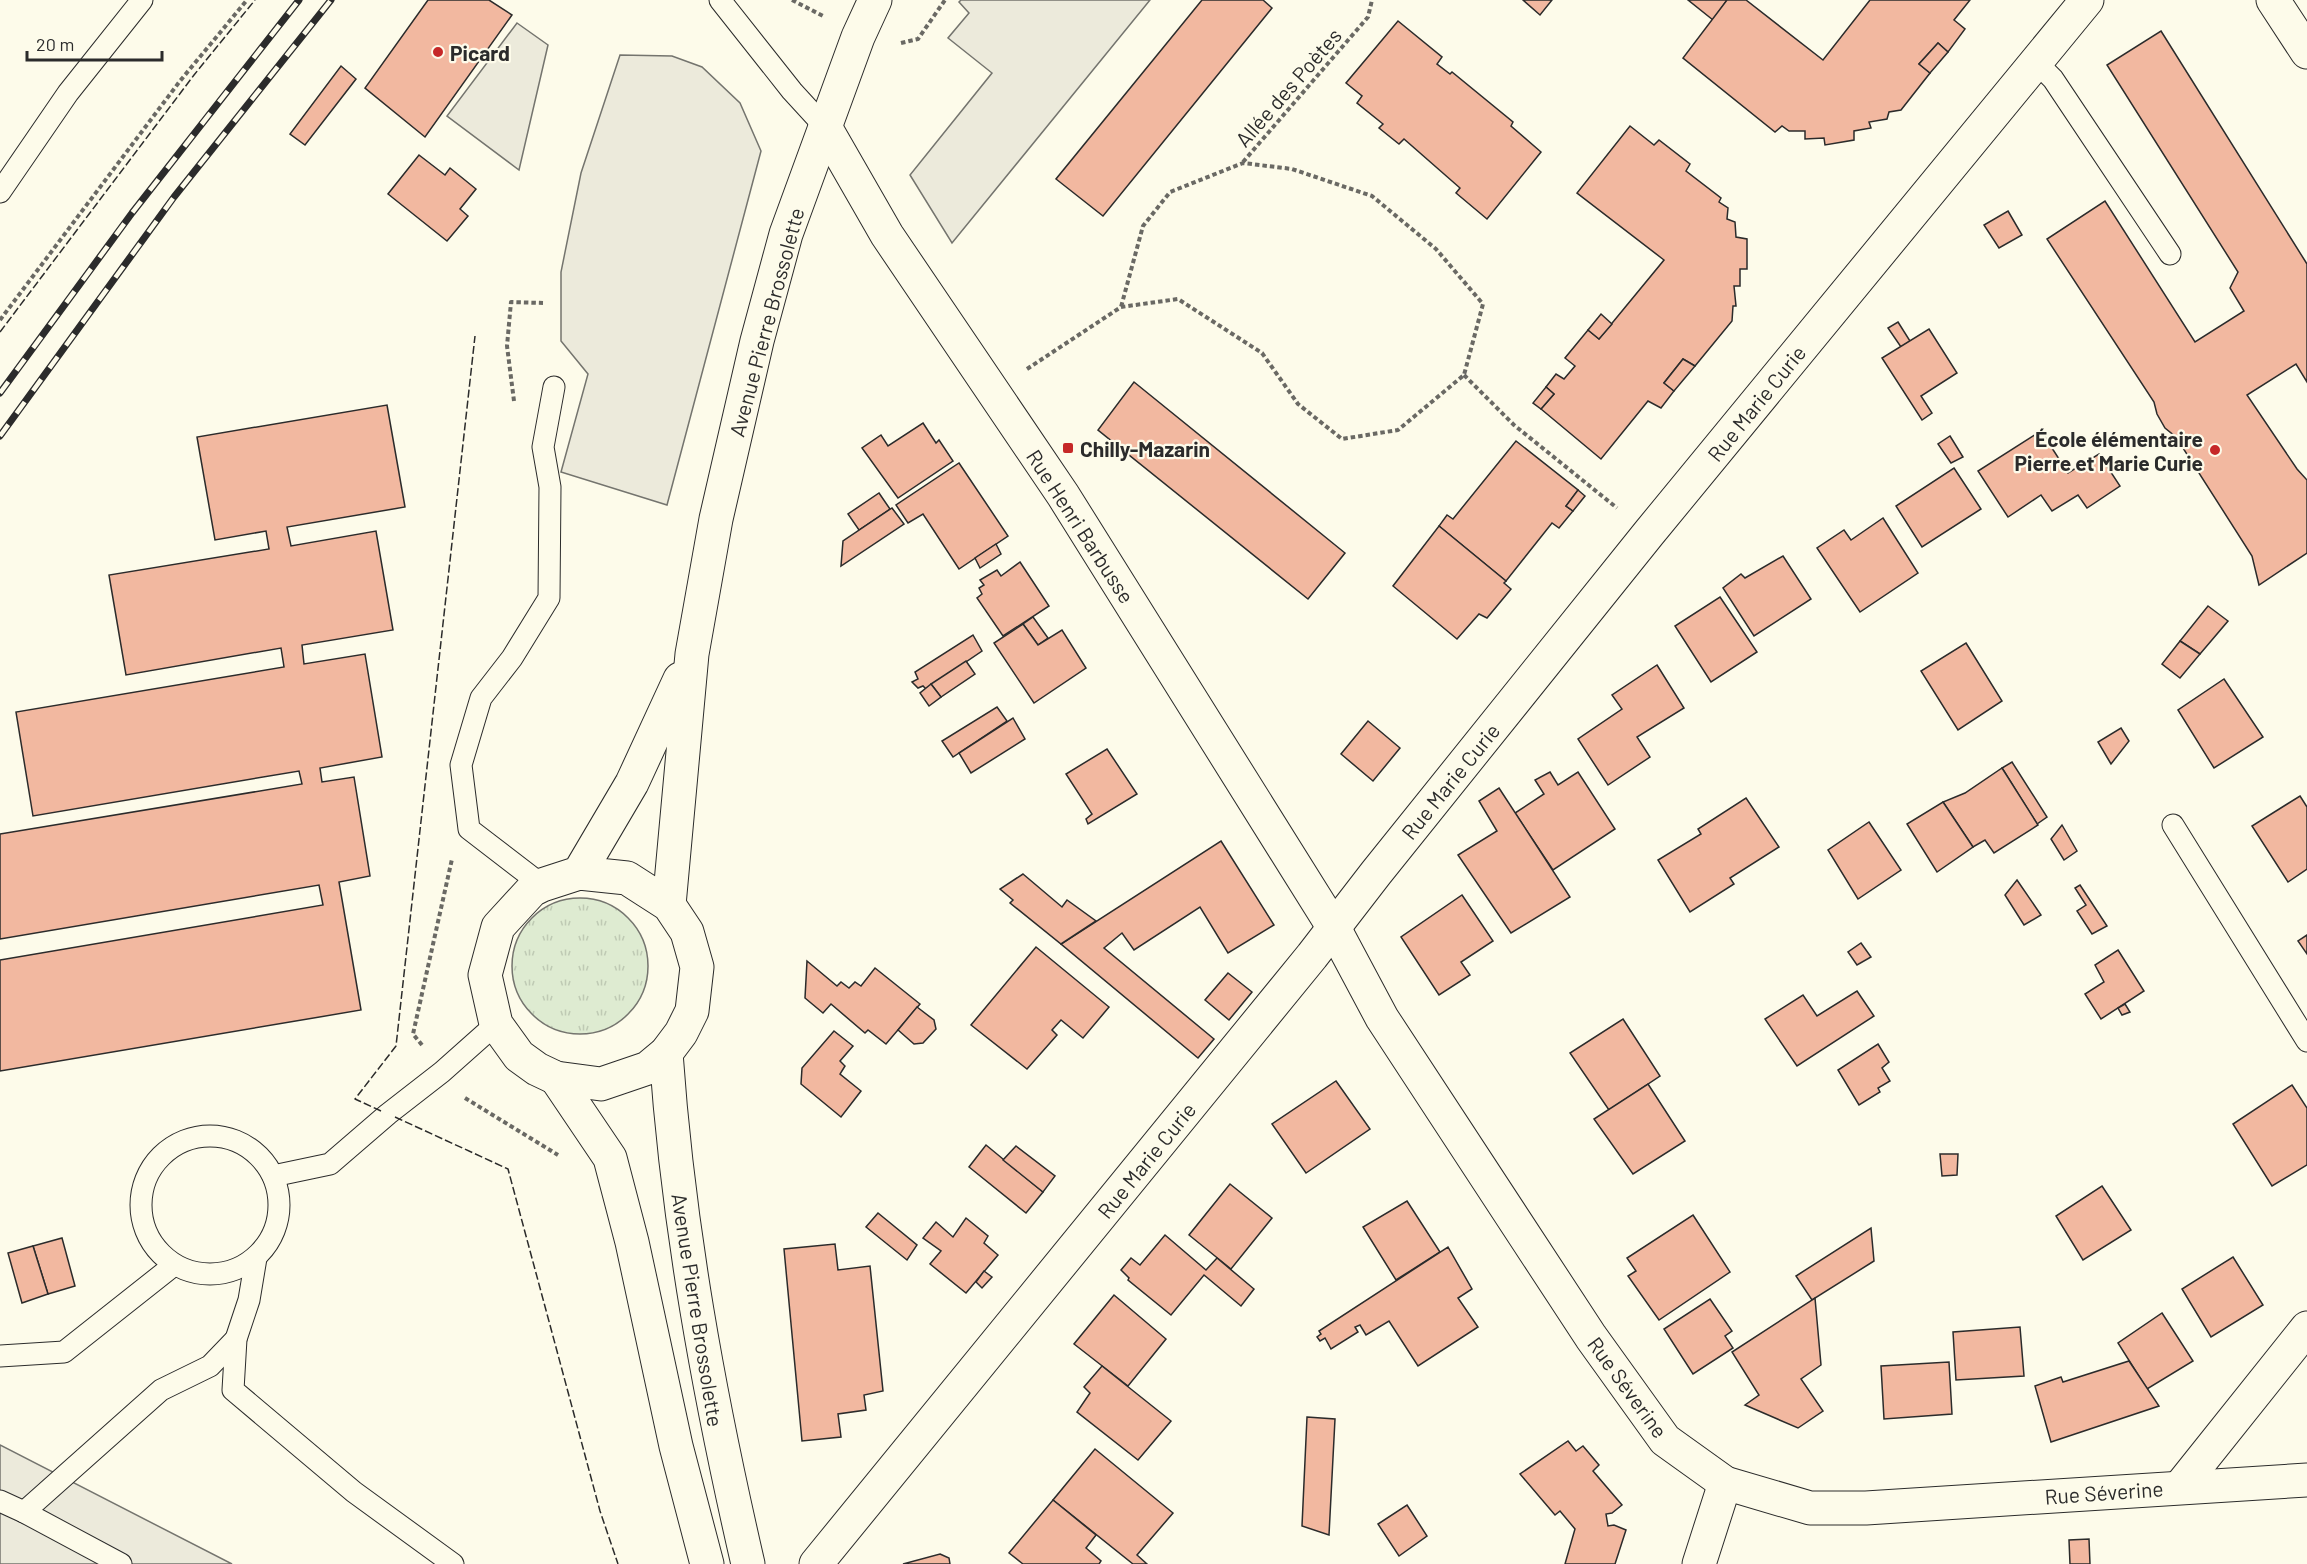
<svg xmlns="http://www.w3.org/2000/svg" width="2307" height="1564" viewBox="0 0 2307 1564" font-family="Barlow,sans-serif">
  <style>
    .grass { fill: url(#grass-tufts); stroke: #74746e; stroke-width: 1.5 }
    .parking { fill: #eceadb; stroke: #74746e; stroke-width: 1.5 }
    .building { fill: #f2b8a0; stroke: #2b2b2b; stroke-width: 1.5 }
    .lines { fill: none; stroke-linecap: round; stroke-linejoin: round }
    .lane-casing { stroke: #2b2b2b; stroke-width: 23 }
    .street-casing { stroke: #2b2b2b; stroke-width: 35 }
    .secondary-casing { stroke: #2b2b2b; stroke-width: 35 }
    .path { stroke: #6a6964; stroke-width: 4; stroke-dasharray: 4.5 3; stroke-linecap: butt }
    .lane { stroke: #fdfbea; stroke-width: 21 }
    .street { stroke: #fdfbea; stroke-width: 33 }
    .secondary { stroke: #fdfbea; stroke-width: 33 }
    .rail-casing { stroke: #2b2b2b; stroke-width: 7 }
    .rail { stroke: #fdfbea; stroke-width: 4.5; stroke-dasharray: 14; stroke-linecap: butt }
    .fence { stroke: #2b2b2b; stroke-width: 1.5; stroke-dasharray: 8 3; stroke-linecap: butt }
    .poi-dot { fill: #c62828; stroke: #fdfbea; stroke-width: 2 }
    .labels { text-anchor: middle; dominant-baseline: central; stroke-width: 4.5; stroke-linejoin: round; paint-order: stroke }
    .poi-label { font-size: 21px; font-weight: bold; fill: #2b2b2b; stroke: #fdfbea; text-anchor: start }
    .street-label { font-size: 21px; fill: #2b2b2b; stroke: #fdfbea }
  </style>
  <defs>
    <pattern id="grass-tufts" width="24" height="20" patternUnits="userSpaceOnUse" patternTransform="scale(1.5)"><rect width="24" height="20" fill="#deebd1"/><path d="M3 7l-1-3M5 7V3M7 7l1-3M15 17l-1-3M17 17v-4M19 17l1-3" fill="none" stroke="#bfcab4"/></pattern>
  </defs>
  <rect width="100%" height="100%" fill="#fdfbea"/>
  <!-- grass -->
  <circle class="grass" cx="580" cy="966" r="68"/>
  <!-- parking -->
  <g class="parking">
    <polygon points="961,0 1150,0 952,243 910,175 992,73 948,38 969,13 959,2"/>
    <polygon points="517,23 548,45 519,170 447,116"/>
    <polygon points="620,55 672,56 702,67 740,103 761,151 667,505 561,472 588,374 561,341 561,272 581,173"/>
    <polygon points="0,1445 232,1564 0,1564"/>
  </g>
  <!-- building -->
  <g class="building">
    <polygon points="428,0 489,0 512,15 425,137 365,88"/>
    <polygon points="1202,0 1263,0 1272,8 1103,216 1056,179"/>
    <polygon points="1523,0 1552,0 1540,15"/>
    <polygon points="1688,0 1727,0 1713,20"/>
    <polygon points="1727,0 1746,0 1823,60 1870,0 1970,0 1954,20 1965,29 1948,52 1938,43 1919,64 1930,73 1901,110 1889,112 1887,119 1869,122 1871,128 1854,131 1854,140 1825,145 1824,138 1805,139 1805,131 1789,131 1782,126 1775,132 1683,58"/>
    <polygon points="1398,21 1442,57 1437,64 1450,74 1452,72 1513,122 1511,126 1541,152 1487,219 1456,193 1460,188 1404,139 1399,144 1379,128 1383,124 1357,103 1362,96 1346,83"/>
    <polygon points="2161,31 2307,264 2307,382 2296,364 2247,395 2297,469 2307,480 2307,553 2259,585 2252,556 2176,437 2165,428 2157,414 2154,402 2047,239 2105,201 2195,342 2244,311 2230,288 2238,272 2107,65"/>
    <polygon points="1938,43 1948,52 1930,73 1919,64"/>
    <polygon points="341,66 356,79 305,145 290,134"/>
    <polygon points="1630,126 1654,145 1659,140 1690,164 1686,171 1721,198 1719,202 1728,208 1727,219 1735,222 1736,237 1747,239 1747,269 1740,269 1740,286 1734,286 1736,306 1733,306 1732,321 1695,366 1683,359 1664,383 1674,391 1661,408 1648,401 1601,459 1541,409 1554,394 1546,387 1556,374 1564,379 1575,366 1565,358 1588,330 1599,339 1664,260 1577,193"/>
    <polygon points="419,155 445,175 450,168 476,189 460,209 468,216 447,241 388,194"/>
    <polygon points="2008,211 2022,235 1999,248 1984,225"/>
    <polygon points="1601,314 1612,324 1599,339 1588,330"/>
    <polygon points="1898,322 1910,341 1901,347 1888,328"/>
    <polygon points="1929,329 1957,373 1921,396 1932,413 1922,420 1882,358"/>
    <polygon points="1683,359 1695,366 1674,391 1664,383"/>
    <polygon points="1134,382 1345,553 1308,599 1098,430"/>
    <polygon points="1546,387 1554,394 1541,409 1533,403"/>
    <polygon points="387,405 405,507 287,527 291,546 376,531 393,630 302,645 304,664 365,654 382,757 320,768 322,782 354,777 370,876 339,882 361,1010 0,1071 0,960 323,905 319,885 0,939 0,834 302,784 299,771 33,816 16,712 284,667 281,648 126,675 109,575 269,549 266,531 215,540 197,437"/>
    <polygon points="923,423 936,443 939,440 953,461 898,498 862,448 881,435 888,446"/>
    <polygon points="2041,431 2068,473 2099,454 2120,486 2087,508 2078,495 2052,511 2041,495 2008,517 1978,471"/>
    <polygon points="1950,436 1963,457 1951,463 1938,444"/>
    <polygon points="1516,441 1578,490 1566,506 1573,511 1559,528 1552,523 1506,581 1439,526 1447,515 1453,519"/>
    <polygon points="959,463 1008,536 959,569 923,514 908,523 896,505"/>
    <polygon points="1954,468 1981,509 1922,547 1896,506"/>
    <polygon points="1578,490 1585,496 1573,511 1566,506"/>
    <polygon points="879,493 890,509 859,530 848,514"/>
    <polygon points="892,508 904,524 841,566 843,541"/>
    <polygon points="1883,518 1918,573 1860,612 1817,548 1844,530 1851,540"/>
    <polygon points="1439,526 1506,581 1504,583 1511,589 1487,618 1479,614 1457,639 1393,586"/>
    <polygon points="996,544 1001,554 980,568 975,558"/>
    <polygon points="1783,556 1811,599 1754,636 1723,588 1741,574 1745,578"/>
    <polygon points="1020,562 1049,606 1003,636 977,598 982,594 979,588 984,585 980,580 997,570 1001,576"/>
    <polygon points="1720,597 1757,652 1711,682 1675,626"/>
    <polygon points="2208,606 2228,621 2200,654 2180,641"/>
    <polygon points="1033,617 1048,638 1038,645 1023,624"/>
    <polygon points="1023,624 1038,645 1062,630 1086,668 1034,703 994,643"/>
    <polygon points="973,635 982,651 926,689 923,686 918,688 912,682 918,679 915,672"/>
    <polygon points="2180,641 2200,654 2180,678 2162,664"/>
    <polygon points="1966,643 2002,701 1958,730 1921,671"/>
    <polygon points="966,661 975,674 941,697 931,684"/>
    <polygon points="1657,665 1684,708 1637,737 1650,757 1608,785 1578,739 1622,709 1612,695"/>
    <polygon points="2224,679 2263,737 2214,768 2178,710"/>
    <polygon points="931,684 941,697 929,706 920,693"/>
    <polygon points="997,707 1007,721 953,757 942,741"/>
    <polygon points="1013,718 1025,739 971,773 959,753"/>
    <polygon points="1368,721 1400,748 1373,781 1341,754"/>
    <polygon points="2121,728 2129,741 2111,764 2098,742"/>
    <polygon points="1107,749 1137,794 1088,824 1086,819 1092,814 1066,774"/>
    <polygon points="2012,762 2047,817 2037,824 2002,768"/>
    <polygon points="2002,768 2038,825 1994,853 1985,840 1973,847 1943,802 1965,793"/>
    <polygon points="1550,772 1558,785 1578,772 1615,829 1553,870 1515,813 1544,794 1535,780"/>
    <polygon points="1499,788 1570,897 1511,933 1458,855 1497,831 1479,801"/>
    <polygon points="2300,796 2307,807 2307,869 2288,882 2252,826"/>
    <polygon points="1746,798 1779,847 1730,878 1734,884 1690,912 1658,860 1701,834 1698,829"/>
    <polygon points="1943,802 1973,847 1937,872 1907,824"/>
    <polygon points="1869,822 1901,870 1858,899 1828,850"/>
    <polygon points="2062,825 2077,851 2064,860 2051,839"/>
    <polygon points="1221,841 1274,925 1228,953 1200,907 1134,950 1122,933 1104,948 1214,1039 1198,1058 1061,944"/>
    <polygon points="1023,874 1062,907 1067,900 1096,921 1061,944 1010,903 1013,900 1000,889"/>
    <polygon points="2017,880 2041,915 2024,925 2005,895"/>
    <polygon points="2080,885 2107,926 2092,934 2077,911 2086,905 2075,888"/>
    <polygon points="1462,895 1493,941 1461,962 1470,975 1439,995 1401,937"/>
    <polygon points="2307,935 2307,954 2298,941"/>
    <polygon points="1861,943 1871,957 1857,965 1848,952"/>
    <polygon points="1036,947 1109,1007 1083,1038 1061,1020 1052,1030 1057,1035 1027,1069 971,1025"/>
    <polygon points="2118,950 2144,991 2101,1019 2085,994 2104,982 2095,965"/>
    <polygon points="807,961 837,986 841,982 849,988 855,982 861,986 875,968 920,1004 886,1044 868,1030 865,1033 831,1004 823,1013 805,998"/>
    <polygon points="1228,973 1252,992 1229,1020 1205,1000"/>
    <polygon points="1857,991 1874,1016 1797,1066 1765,1019 1803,995 1817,1016"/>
    <polygon points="2125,1004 2130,1012 2122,1015 2118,1008"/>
    <polygon points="917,1007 934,1020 936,1029 923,1043 914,1044 898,1030"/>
    <polygon points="1623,1019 1660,1076 1609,1110 1570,1053"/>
    <polygon points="834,1031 853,1046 840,1061 845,1066 840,1074 861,1091 841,1117 801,1084 802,1068"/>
    <polygon points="1878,1044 1889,1062 1882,1068 1890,1081 1878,1088 1880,1092 1859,1105 1838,1070"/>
    <polygon points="1336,1081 1370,1129 1306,1173 1272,1124"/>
    <polygon points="1648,1084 1685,1141 1633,1174 1594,1119"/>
    <polygon points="2292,1085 2307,1108 2307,1165 2272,1186 2233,1124"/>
    <polygon points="986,1145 1043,1192 1026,1213 969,1167"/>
    <polygon points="1016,1146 1055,1176 1043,1192 1003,1160"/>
    <polygon points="1940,1154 1958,1154 1957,1175 1942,1176"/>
    <polygon points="1230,1184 1272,1218 1231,1269 1189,1235"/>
    <polygon points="2102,1186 2131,1230 2083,1260 2056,1216"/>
    <polygon points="1407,1201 1440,1252 1396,1280 1363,1227"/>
    <polygon points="878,1213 917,1245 907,1260 866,1227"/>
    <polygon points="1693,1215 1730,1272 1659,1320 1628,1276 1636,1271 1627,1258"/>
    <polygon points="966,1218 988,1236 984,1243 998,1255 966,1293 930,1264 941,1251 923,1238 936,1222 953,1237"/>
    <polygon points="1871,1228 1874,1261 1812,1300 1796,1276"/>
    <polygon points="1165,1235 1206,1270 1217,1258 1254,1289 1241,1306 1204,1275 1171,1315 1128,1280 1129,1278 1121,1270 1131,1258 1140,1265"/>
    <polygon points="62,1238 75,1286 48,1294 33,1246"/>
    <polygon points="835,1244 838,1270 870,1266 883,1391 864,1395 866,1410 838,1414 841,1437 802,1441 784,1249"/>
    <polygon points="33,1246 48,1294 22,1303 8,1253"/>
    <polygon points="1448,1247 1472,1289 1458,1298 1478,1327 1418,1366 1389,1321 1366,1335 1360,1325 1355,1327 1358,1332 1331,1349 1325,1338 1320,1341 1317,1337 1321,1334 1319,1331"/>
    <polygon points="2233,1257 2263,1305 2211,1337 2182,1289"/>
    <polygon points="984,1271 992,1277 982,1288 976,1282"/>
    <polygon points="1114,1295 1166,1339 1128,1386 1074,1344"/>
    <polygon points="1815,1298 1821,1365 1801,1379 1823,1411 1798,1428 1745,1405 1759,1395 1732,1352"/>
    <polygon points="1710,1299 1732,1331 1725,1336 1733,1348 1693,1374 1664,1329"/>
    <polygon points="2162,1313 2193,1361 2147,1389 2118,1343"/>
    <polygon points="2020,1327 2024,1376 1956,1380 1953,1332"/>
    <polygon points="2129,1361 2159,1406 2051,1442 2035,1386 2061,1377 2063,1382"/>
    <polygon points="1949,1362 1952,1414 1884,1419 1881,1366"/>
    <polygon points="1102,1366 1171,1421 1138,1460 1077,1412 1090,1393 1084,1387"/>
    <polygon points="1307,1417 1335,1419 1329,1535 1302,1526"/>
    <polygon points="1568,1441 1576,1451 1583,1446 1599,1465 1593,1471 1622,1505 1612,1513 1606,1514 1608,1526 1614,1525 1626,1530 1615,1564 1565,1564 1575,1529 1560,1511 1555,1515 1520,1474"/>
    <polygon points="1095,1449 1173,1513 1137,1555 1147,1564 1133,1564 1053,1500"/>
    <polygon points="1053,1500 1096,1535 1086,1548 1101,1561 1099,1564 1023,1564 1009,1553"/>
    <polygon points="1407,1505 1427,1536 1399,1556 1378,1524"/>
    <polygon points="2089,1539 2090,1564 2070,1564 2069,1540"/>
    <polygon points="940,1554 949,1558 950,1564 903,1564"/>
  </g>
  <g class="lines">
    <defs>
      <g id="lane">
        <polyline points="720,0 792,91 825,127"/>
        <polyline points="2036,62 2053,79 2170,254"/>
        <polyline points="0,192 68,93 142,0"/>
        <polyline points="2173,825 2307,1041"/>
        <polyline points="542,885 469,829 461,765 481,698 512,658 549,598 550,487 543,447 554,387"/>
        <circle cx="210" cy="1205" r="69"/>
        <polyline points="273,1176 330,1164 388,1114 442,1072 496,1024"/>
        <polyline points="256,1258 249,1300 236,1339 233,1390 354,1492 453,1564"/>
        <polyline points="0,1356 64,1352 174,1265"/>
        <polyline points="0,1501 24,1512"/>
        <polyline points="121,1564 24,1512 161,1390 210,1366 236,1339"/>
      </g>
      <g id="street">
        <polyline points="2273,0 2307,52"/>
        <polyline points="825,127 887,235 1063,495 1334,928 1382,1018 1591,1337 1665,1440 1725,1483 1810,1508 1866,1508 2307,1480"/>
        <polyline points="2180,1487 2307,1328"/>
        <polyline points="816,1564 1312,956 1376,873 1649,533 2087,0"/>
        <polyline points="1699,1564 1725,1483"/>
      </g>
      <g id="secondary">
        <polyline points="579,873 627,878 669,905 687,932 697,967 692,1011 681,1033 666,1053 648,1068 601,1084 556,1078 537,1069 519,1056 496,1024 485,975 498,927 532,890 542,885 579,873 632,783 680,679"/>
        <polyline points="669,905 692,654 716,519 757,341 786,234 858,37 875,0"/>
        <path d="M 666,1053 C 678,1226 709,1395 748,1564"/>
        <polyline points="556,1078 610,1158 632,1242 676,1446 707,1564"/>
      </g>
    </defs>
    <!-- lane casing -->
    <use href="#lane" class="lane-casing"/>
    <!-- street casing -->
    <use href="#street" class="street-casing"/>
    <!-- secondary casing -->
    <use href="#secondary" class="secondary-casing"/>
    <!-- path -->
    <g class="path">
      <polyline points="792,0 823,16"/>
      <polyline points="901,43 918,39 945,0"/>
      <polyline points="1243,162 1368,17 1372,0"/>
      <polyline points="0,320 180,81 247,0"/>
      <polyline points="1027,369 1121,307 1178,299 1262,353 1298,404 1342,439 1398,430 1464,375 1483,304 1436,249 1372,196 1292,169 1243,163 1170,192 1143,226 1121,307"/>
      <polyline points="1464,375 1514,425 1617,508"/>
      <polyline points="514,401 507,346 511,302 543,303"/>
      <polyline points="422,1045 413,1034 452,859"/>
      <polyline points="465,1098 558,1155"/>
    </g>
    <!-- lane -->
    <use href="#lane" class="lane"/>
    <!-- street -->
    <use href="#street" class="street"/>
    <!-- secondary -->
    <use href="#secondary" class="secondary"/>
    <defs>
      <g id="rail">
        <polyline points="0,393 132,213 299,0"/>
        <polyline points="0,436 174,197 331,0"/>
      </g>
    </defs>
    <!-- rail casing -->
    <use href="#rail" class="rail-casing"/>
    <!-- rail -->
    <use href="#rail" class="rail"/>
    <!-- fence -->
    <g class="fence">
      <polyline points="0,332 194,75 255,0"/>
      <polyline points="381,1111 355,1099 396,1046 475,336"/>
      <polyline points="395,1117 508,1169 600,1511 618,1564"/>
    </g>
  </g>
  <!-- markers -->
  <g class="poi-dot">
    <circle cx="438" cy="52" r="6"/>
    <rect x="1062" y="442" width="12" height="12" rx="3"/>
    <circle cx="2215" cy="450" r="6"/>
  </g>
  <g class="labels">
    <!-- poi labels -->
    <g class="poi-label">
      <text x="450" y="52">Picard</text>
      <text x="2203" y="438" text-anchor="end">École élémentaire<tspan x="2203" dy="24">Pierre et Marie Curie</tspan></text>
      <text x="1080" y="448">Chilly-Mazarin</text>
    </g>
    <!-- street labels -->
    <g class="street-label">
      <text transform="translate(1288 87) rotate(-49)">Allée des Poètes</text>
      <text transform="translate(766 322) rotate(-75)">Avenue Pierre Brossolette</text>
      <text transform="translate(1756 403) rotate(-51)">Rue Marie Curie</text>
      <text transform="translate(1081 526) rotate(57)">Rue Henri Barbusse</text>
      <text transform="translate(1450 781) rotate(-51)">Rue Marie Curie</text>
      <text transform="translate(1146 1160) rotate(-51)">Rue Marie Curie</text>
      <text transform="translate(698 1310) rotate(81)">Avenue Pierre Brossolette</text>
      <text transform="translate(1628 1387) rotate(54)">Rue Séverine</text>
      <text transform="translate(2104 1492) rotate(-4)">Rue Séverine</text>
    </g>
  </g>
  <!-- scale -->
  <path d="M27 51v9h135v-9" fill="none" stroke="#2b2b2b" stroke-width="3"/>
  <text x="36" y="51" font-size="18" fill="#2b2b2b" stroke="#fdfbea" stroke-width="4.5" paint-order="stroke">20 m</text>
</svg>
